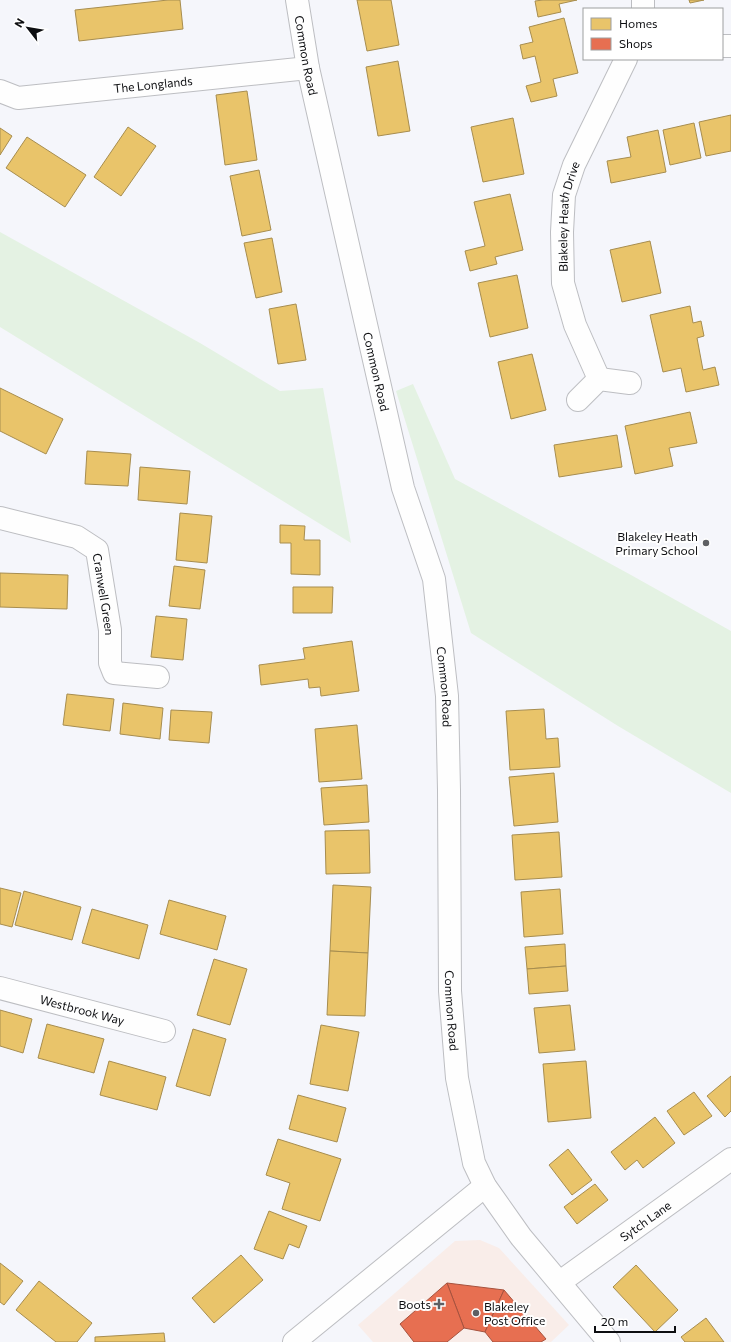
<svg xmlns="http://www.w3.org/2000/svg" width="731" height="1342" viewBox="0 0 731 1342" font-family="Commissioner,sans-serif">
  <style>
    .commercial { fill: #f9ede9 }
    .green { fill: #e4f2e3 }
    .homes { fill: #e9c46a; stroke: #a78d4f }
    .shops { fill: #e76f51; stroke: #a6523e }
    .lines { fill: none; stroke-linecap: round; stroke-linejoin: round }
    .minor-casing { stroke: #bdbec2; stroke-width: 24 }
    .minor { stroke: #fefefe; stroke-width: 22 }
    .poi-dot { fill: #5e5f63; stroke: #fff; stroke-width: 1.5 }
    .labels { text-anchor: middle; dominant-baseline: central; stroke-width: 4; stroke-linejoin: round; paint-order: stroke }
    .street-label { font-size: 12px; fill: #0d0e11; stroke: #fff }
    .poi-label { font-size: 12px; fill: #0d0e11; stroke: #fff; text-anchor: end }
  </style>
  <rect width="100%" height="100%" fill="#f5f6fb"/>
  <!-- commercial -->
  <polygon class="commercial" points="480,1240 499,1248 569,1325 551,1342 373,1342 358,1325 455,1241"/>
  <!-- green -->
  <g class="green">
    <polygon points="0,232 200,343 280,391 323,388 351,543 0,327"/>
    <polygon points="413,384 455,479 631,575 731,631 731,793 618,726 471,633 396,391"/>
  </g>
  <!-- homes -->
  <g class="homes">
    <polygon points="168,0 180,0 183,29 79,41 75,10"/>
    <polygon points="357,0 391,0 399,45 367,51"/>
    <polygon points="543,0 577,0 559,4 561,12 538,17 535,1"/>
    <polygon points="689,0 704,0 690,3"/>
    <polygon points="564,18 578,73 553,79 557,96 531,102 526,86 541,82 535,56 523,59 520,45 533,42 529,27"/>
    <polygon points="398,61 410,131 378,136 366,67"/>
    <polygon points="247,91 257,160 225,165 216,95"/>
    <polygon points="731,115 731,151 706,156 699,122"/>
    <polygon points="513,118 524,174 483,182 471,127"/>
    <polygon points="694,123 701,158 670,165 663,130"/>
    <polygon points="128,127 156,146 121,196 94,177"/>
    <polygon points="0,128 12,136 0,155"/>
    <polygon points="658,130 666,172 611,183 607,161 631,157 627,137"/>
    <polygon points="27,137 86,175 65,207 6,168"/>
    <polygon points="259,170 271,230 242,236 230,176"/>
    <polygon points="510,194 523,250 495,257 497,264 470,271 465,251 485,246 474,202"/>
    <polygon points="272,238 282,292 256,298 244,243"/>
    <polygon points="650,241 661,293 622,302 610,250"/>
    <polygon points="517,275 528,328 490,337 478,283"/>
    <polygon points="296,304 306,360 278,364 269,309"/>
    <polygon points="690,306 693,323 701,321 704,336 697,338 703,370 715,367 719,385 686,392 681,368 663,372 650,315"/>
    <polygon points="532,354 546,410 511,419 498,362"/>
    <polygon points="0,388 63,419 46,454 0,431"/>
    <polygon points="690,412 697,443 669,448 673,466 635,474 625,426"/>
    <polygon points="617,435 622,467 559,477 554,445"/>
    <polygon points="87,451 131,454 128,486 85,484"/>
    <polygon points="140,467 190,471 187,504 138,500"/>
    <polygon points="180,513 212,516 207,563 176,560"/>
    <polygon points="280,525 305,526 304,540 320,540 320,575 291,574 291,543 280,543"/>
    <polygon points="174,566 205,570 200,609 169,606"/>
    <polygon points="0,573 68,575 67,609 0,607"/>
    <polygon points="293,587 333,587 332,613 293,613"/>
    <polygon points="156,616 187,619 183,660 151,657"/>
    <polygon points="352,641 359,691 321,696 320,687 309,688 308,679 261,685 259,665 305,659 303,648"/>
    <polygon points="67,694 114,699 110,731 63,725"/>
    <polygon points="123,703 163,708 160,739 120,734"/>
    <polygon points="544,709 546,739 558,738 560,767 510,770 506,711"/>
    <polygon points="171,710 212,712 209,743 169,740"/>
    <polygon points="357,725 362,779 319,782 315,729"/>
    <polygon points="554,773 558,822 514,826 509,777"/>
    <polygon points="367,785 369,822 324,825 321,788"/>
    <polygon points="369,830 370,873 326,874 325,831"/>
    <polygon points="559,832 562,877 515,880 512,835"/>
    <polygon points="333,885 371,887 368,953 330,951"/>
    <polygon points="0,888 21,893 12,927 0,924"/>
    <polygon points="560,889 563,934 524,937 521,892"/>
    <polygon points="24,891 81,907 72,940 15,925"/>
    <polygon points="169,900 226,916 217,950 160,934"/>
    <polygon points="92,909 148,925 139,959 82,943"/>
    <polygon points="565,944 566,966 527,969 525,947"/>
    <polygon points="330,951 368,953 365,1016 327,1015"/>
    <polygon points="214,959 247,969 230,1025 197,1015"/>
    <polygon points="566,966 568,991 529,994 527,969"/>
    <polygon points="570,1005 575,1050 539,1053 534,1008"/>
    <polygon points="0,1010 32,1019 23,1053 0,1046"/>
    <polygon points="47,1024 104,1039 94,1073 38,1058"/>
    <polygon points="321,1025 359,1032 348,1091 310,1084"/>
    <polygon points="193,1029 226,1039 210,1096 176,1086"/>
    <polygon points="109,1061 166,1077 157,1110 100,1095"/>
    <polygon points="586,1061 591,1118 548,1122 543,1064"/>
    <polygon points="731,1076 731,1111 725,1117 707,1096"/>
    <polygon points="694,1092 712,1116 684,1135 667,1111"/>
    <polygon points="298,1095 346,1108 337,1142 289,1129"/>
    <polygon points="655,1117 675,1143 643,1168 637,1160 625,1170 611,1152"/>
    <polygon points="278,1139 341,1159 320,1221 282,1209 290,1183 266,1175"/>
    <polygon points="568,1149 592,1180 572,1195 549,1165"/>
    <polygon points="595,1184 608,1200 577,1224 564,1207"/>
    <polygon points="269,1211 307,1226 299,1248 289,1244 283,1259 254,1249"/>
    <polygon points="241,1255 263,1280 214,1323 192,1298"/>
    <polygon points="0,1263 23,1281 4,1305 0,1302"/>
    <polygon points="636,1265 678,1310 655,1332 613,1287"/>
    <polygon points="39,1281 92,1323 77,1342 56,1342 16,1310"/>
    <polygon points="706,1318 724,1342 685,1342 681,1337"/>
    <polygon points="164,1333 165,1342 95,1342 95,1337"/>
  </g>
  <!-- shops -->
  <g class="shops">
    <polygon points="447,1283 504,1290 485,1332 464,1328"/>
    <polygon points="447,1283 464,1328 447,1342 414,1342 400,1324"/>
    <polygon points="504,1290 546,1339 541,1342 493,1342 485,1332"/>
  </g>
  <g class="lines">
    <defs>
      <g id="minor">
        <path id="s1" d="M 297,0 L 308,68 L 403,488 L 434,579 L 447,696 L 449,790 L 450,991 L 457,1078 L 474,1163 L 485,1186 L 521,1237 L 609,1342"/>
        <polyline points="643,0 643,9"/>
        <polyline points="722,46 731,46"/>
        <path id="s2" d="M 0,91 L 18,98 L 308,68"/>
        <path id="s3" d="M 599,379 L 575,325 L 563,283 L 562,232 L 564,195 L 574,165 L 626,59"/>
        <polyline points="578,400 599,379 630,383"/>
        <path id="s4" d="M 0,518 L 77,537 L 97,550 L 110,630 L 110,663 L 114,673 L 158,677"/>
        <path id="s5" d="M 0,988 L 164,1031"/>
        <path id="s6" d="M 560,1282 L 731,1159"/>
        <polyline points="294,1342 485,1186"/>
      </g>
    </defs>
    <!-- minor casing -->
    <use href="#minor" class="minor-casing"/>
    <!-- minor -->
    <use href="#minor" class="minor"/>
  </g>
  <!-- markers -->
  <g class="poi-dot">
    <circle cx="706" cy="543" r="4"/>
    <path d="M437 1298h4v4h4v4h-4v4h-4v-4h-4v-4h4z"/>
    <circle cx="476" cy="1313" r="4"/>
  </g>
  <g class="labels">
    <!-- street labels -->
    <g class="street-label">
      <text stroke="none"><textPath href="#s1" startOffset="56">Common Road</textPath></text>
      <text stroke="none"><textPath href="#s2" startOffset="155">The Longlands</textPath></text>
      <text stroke="none"><textPath href="#s3" startOffset="170">Blakeley Heath Drive</textPath></text>
      <text stroke="none"><textPath href="#s1" startOffset="380">Common Road</textPath></text>
      <text stroke="none"><textPath href="#s4" startOffset="148">Cranwell Green</textPath></text>
      <text stroke="none"><textPath href="#s1" startOffset="704">Common Road</textPath></text>
      <text stroke="none"><textPath href="#s5" startOffset="85">Westbrook Way</textPath></text>
      <text stroke="none"><textPath href="#s1" startOffset="1028">Common Road</textPath></text>
      <text stroke="none"><textPath href="#s6" startOffset="105">Sytch Lane</textPath></text>
    </g>
    <!-- poi labels -->
    <g class="poi-label">
      <text x="698" y="536">Blakeley Heath<tspan x="698" dy="14">Primary School</tspan></text>
      <text x="431" y="1304">Boots</text>
      <text x="484" y="1306" text-anchor="start">Blakeley<tspan x="484" dy="14">Post Office</tspan></text>
    </g>
  </g>
  <!-- legend -->
  <rect x="583" y="8" width="140" height="52" fill="#ffffff" stroke="#9e9fa0"/>
  <rect x="591" y="18" width="20" height="12" fill="#e9c46a" stroke="#9e9fa0"/>
  <text x="619" y="28" font-size="12" fill="#0d0e11">Homes</text>
  <rect x="591" y="38" width="20" height="12" fill="#e76f51" stroke="#9e9fa0"/>
  <text x="619" y="48" font-size="12" fill="#0d0e11">Shops</text>
  <!-- north arrow -->
  <g transform="translate(28 28) rotate(301)" stroke="#ffffff" stroke-width="3" paint-order="stroke">
  <path d="M0-3L7 15L0 10L-7 15Z" fill="#0d0e11"/>
  <text y="-6" font-size="11" font-weight="bold" text-anchor="middle" fill="#0d0e11">N</text>
  </g>
  <!-- scale -->
  <path d="M595 1326v6h80v-6" fill="none" stroke="#0d0e11" stroke-width="2"/>
  <text x="601" y="1326" font-size="12" fill="#0d0e11" stroke="#ffffff" stroke-width="3" paint-order="stroke">20 m</text>
</svg>
